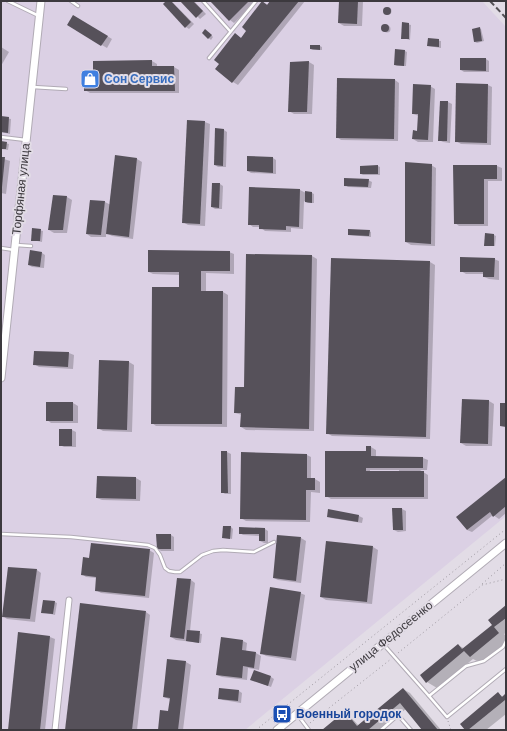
<svg xmlns="http://www.w3.org/2000/svg" width="507" height="731" viewBox="0 0 507 731" font-family="'DM Sans',sans-serif">
  <style>
    .industrial { fill: #dbd0e4 }
    .shadow { fill: #0003; fill-rule: evenodd }
    .building { fill: #56515a }
    .lines { fill: none; stroke-linecap: round; stroke-linejoin: round }
    .lane-casing { stroke: #b1abb5; stroke-width: 4.5 }
    .street-casing { stroke: #b1abb5; stroke-width: 7 }
    .secondary-casing { stroke: #b1abb5; stroke-width: 9 }
    .path { stroke: #9e99a1; stroke-width: 1; stroke-dasharray: 1 3; stroke-linecap: butt }
    .lane { stroke: #fff; stroke-width: 2.5 }
    .street { stroke: #fff; stroke-width: 5 }
    .secondary { stroke: #fff; stroke-width: 7 }
    .rail { stroke: #535055; stroke-width: 2; stroke-dasharray: 6 3; stroke-linecap: butt }
    .labels { text-anchor: middle; dominant-baseline: central; stroke-width: 4; stroke-linejoin: round; paint-order: stroke }
    .shop-label { font-size: 12px; font-weight: bold; fill: #366cbe; stroke: #e2dce6; text-anchor: start }
    .street-label { font-size: 12px; fill: #3c393e; stroke: #e2dce6 }
    .transit-label { font-size: 12px; font-weight: bold; fill: #164399; stroke: #e2dce6; text-anchor: start }
  </style>
  <rect width="100%" height="100%" fill="#e2dce6"/>
  <!-- industrial -->
  <polygon class="industrial" points="1,1 482,1 506,27 506,516 245,730 1,730"/>
  <!-- shadow -->
  <g class="shadow">
    <polygon points="167,1 172,2 194,24 189,29 186,27"/>
    <polygon points="182,1 194,1 206,14 200,19"/>
    <polygon points="211,1 257,1 234,23 230,20"/>
    <polygon points="271,1 305,1 238,85 233,82 236,35 241,38 248,31 263,2 268,5"/>
    <polygon points="340,1 363,1 362,26 344,26 339,23"/>
    <circle cx="388" cy="11" r="3.5"/>
    <polygon points="74,16 112,39 107,48 68,25"/>
    <polygon points="403,23 411,25 410,40 403,38"/>
    <circle cx="387" cy="29" r="3.5"/>
    <polygon points="479,28 481,29 484,41 477,43 475,42"/>
    <polygon points="208,32 213,37 211,40 203,33"/>
    <polygon points="428,39 441,41 441,48 428,46"/>
    <polygon points="311,46 320,46 322,47 322,50 313,50 311,49"/>
    <polygon points="1,47 9,52 1,66"/>
    <polygon points="405,51 407,52 406,66 397,66 395,65"/>
    <polygon points="486,59 489,61 489,72 464,72 461,70"/>
    <polygon points="152,61 157,64 157,67 174,67 179,70 179,93 90,93 85,90 94,72"/>
    <polygon points="309,62 314,65 312,114 294,114 289,111 291,63"/>
    <polygon points="395,80 399,83 398,141 341,140 337,137"/>
    <polygon points="488,85 492,87 491,145 461,144 456,141"/>
    <polygon points="430,86 435,89 433,142 418,142 413,139 418,132 419,116 413,114"/>
    <polygon points="441,102 448,102 452,104 450,143 443,142 439,140"/>
    <polygon points="1,117 11,119 10,134 1,132"/>
    <polygon points="188,121 205,122 210,124 205,226 188,225 183,222"/>
    <polygon points="224,130 227,132 226,167 218,167 215,165"/>
    <polygon points="1,142 9,144 8,150 1,149"/>
    <polygon points="116,157 137,159 142,162 133,239 112,236 106,233 106,237 91,237 87,234 90,201 105,202 111,205"/>
    <polygon points="1,158 10,161 6,194 1,193"/>
    <polygon points="273,158 276,160 276,174 251,173 248,171"/>
    <polygon points="431,165 436,168 435,246 411,245 406,242"/>
    <polygon points="378,166 380,167 380,175 363,175 361,174"/>
    <polygon points="454,166 497,166 502,168 502,181 488,181 488,226 459,226 455,223"/>
    <polygon points="368,180 372,182 371,188 348,187 345,185"/>
    <polygon points="220,184 223,186 222,209 215,209 212,207"/>
    <polygon points="300,190 306,193 312,193 314,194 314,203 308,203 304,201 303,229 291,228 291,232 265,231 260,227 253,227 249,224"/>
    <polygon points="54,196 67,197 72,200 67,233 54,233 49,230"/>
    <polygon points="33,229 43,231 42,242 32,240"/>
    <polygon points="369,231 371,232 371,237 349,235"/>
    <polygon points="494,235 496,236 495,246 485,245"/>
    <polygon points="229,252 234,254 234,274 206,273 206,292 223,292 228,295 227,427 156,426 152,423 180,288 180,275 153,274 149,272"/>
    <polygon points="42,253 45,255 44,268 32,267 29,265"/>
    <polygon points="247,255 312,256 317,259 314,431 246,430 241,427 242,415 235,413 245,388"/>
    <polygon points="332,259 430,262 435,265 430,439 332,436 327,433"/>
    <polygon points="494,259 499,261 499,280 489,279 484,277 484,274 466,274 461,271"/>
    <polygon points="35,352 69,353 74,355 73,369 39,367 34,364"/>
    <polygon points="100,361 129,362 134,365 132,432 103,431 98,428"/>
    <polygon points="489,401 494,404 492,446 466,446 461,443"/>
    <polygon points="47,403 73,403 78,406 78,423 51,423 47,420"/>
    <polygon points="60,430 72,430 76,432 76,447 64,447 60,445"/>
    <path d="M 371,447 L 376,450 L 376,457 L 423,458 L 428,460 L 427,470 L 420,470 L 428,475 L 428,499 L 331,499 L 326,496 ZM 370,470 L 399,470 L 399,472 L 370,472 Z"/>
    <polygon points="222,452 227,452 231,454 231,494 225,494 222,492"/>
    <polygon points="307,455 311,457 311,479 315,479 320,482 320,493 311,492 310,522 246,521 241,518"/>
    <polygon points="136,478 141,481 140,501 102,500 97,498"/>
    <polygon points="506,478 506,513 499,519 493,515 472,532 467,530"/>
    <polygon points="393,509 402,509 406,511 406,531 398,532 394,530"/>
    <polygon points="329,511 359,516 363,518 362,523 331,518 328,516"/>
    <polygon points="231,527 233,529 232,539 223,537"/>
    <polygon points="265,529 268,531 268,543 264,543 260,541 260,536 243,535 240,533"/>
    <polygon points="171,535 174,537 174,551 161,551 158,549"/>
    <polygon points="301,538 306,541 301,583 278,580 274,578"/>
    <polygon points="373,547 378,550 372,604 326,600 321,597"/>
    <polygon points="149,550 154,553 149,598 101,593 96,590 97,578 86,577 82,574 90,559"/>
    <polygon points="37,570 41,573 35,622 7,619 3,616"/>
    <polygon points="191,580 195,583 190,631 202,634 201,643 176,640 171,637"/>
    <polygon points="300,593 305,595 296,661 266,656 261,653"/>
    <polygon points="55,602 57,603 55,615 42,612"/>
    <polygon points="506,606 506,633 504,634 506,636 506,642 481,663 473,659 437,688 427,682 458,645 465,649 493,625"/>
    <polygon points="146,612 150,615 137,730 66,730"/>
    <polygon points="19,633 50,637 55,639 45,730 9,730"/>
    <polygon points="243,641 247,643 246,652 256,653 261,656 259,670 248,668 247,680 222,677 217,675"/>
    <polygon points="168,660 186,662 191,665 183,730 159,730 169,712 171,700 164,697"/>
    <polygon points="271,677 274,679 271,687 255,681"/>
    <polygon points="403,689 410,693 441,730 423,730 406,709 380,730 323,730 345,712 348,714 359,726"/>
    <polygon points="239,691 242,693 241,703 223,700 219,698"/>
    <polygon points="498,694 504,697 506,695 506,714 486,730 467,730"/>
  </g>
  <!-- building -->
  <g class="building">
    <polygon points="166,1 171,1 191,22 185,28 163,4"/>
    <polygon points="180,1 193,1 203,11 196,18"/>
    <polygon points="210,1 249,1 229,21"/>
    <polygon points="262,1 267,5 270,1 299,1 232,83 215,69 219,64 214,60 235,33 241,38 246,31 242,27"/>
    <polygon points="339,1 358,1 357,24 338,23"/>
    <circle cx="387" cy="11" r="4"/>
    <polygon points="73,15 108,36 101,46 67,25"/>
    <polygon points="402,22 409,23 409,39 401,39"/>
    <circle cx="385" cy="28" r="4"/>
    <polygon points="480,27 482,41 474,42 472,29"/>
    <polygon points="205,29 212,35 208,39 202,33"/>
    <polygon points="428,38 439,39 439,47 427,46"/>
    <polygon points="310,45 320,45 320,50 310,49"/>
    <polygon points="395,49 405,50 404,66 394,65"/>
    <polygon points="460,58 486,58 486,71 460,70"/>
    <polygon points="152,60 152,66 174,66 175,91 84,91 84,71 93,71 93,61"/>
    <polygon points="309,61 307,112 288,112 290,62"/>
    <polygon points="337,78 395,79 394,139 336,138"/>
    <polygon points="456,83 488,84 487,143 455,142"/>
    <polygon points="413,84 431,85 428,140 412,139 413,130 417,131 418,114 412,114"/>
    <polygon points="440,101 448,101 447,141 438,141"/>
    <polygon points="1,116 9,117 8,133 1,132"/>
    <polygon points="187,120 205,121 200,224 182,223"/>
    <polygon points="215,128 224,129 223,166 214,165"/>
    <polygon points="1,141 7,142 6,149 1,149"/>
    <polygon points="115,155 137,158 129,237 106,234"/>
    <polygon points="247,156 273,157 273,173 247,171"/>
    <polygon points="1,157 5,157 2,187 1,187"/>
    <polygon points="405,162 432,164 431,244 405,242"/>
    <polygon points="378,165 378,174 360,174 360,166"/>
    <polygon points="453,165 497,165 497,179 484,179 484,224 454,224"/>
    <polygon points="344,178 369,179 368,187 344,186"/>
    <polygon points="212,183 220,183 219,208 211,207"/>
    <polygon points="249,187 300,189 299,227 286,226 286,230 259,229 259,225 248,225"/>
    <polygon points="305,191 312,192 312,203 305,202"/>
    <polygon points="53,195 67,196 63,230 48,230"/>
    <polygon points="90,200 105,201 101,235 86,234"/>
    <polygon points="32,228 41,229 40,241 31,241"/>
    <polygon points="348,229 370,230 369,236 348,235"/>
    <polygon points="485,233 494,234 494,246 484,246"/>
    <polygon points="30,250 42,252 40,267 28,265"/>
    <polygon points="148,250 230,251 230,271 201,271 201,291 223,291 222,424 151,424 152,287 179,287 179,272 148,272"/>
    <polygon points="246,254 312,255 309,429 240,427 241,413 234,413 235,387 244,387"/>
    <polygon points="460,257 495,258 494,277 483,277 483,272 460,272"/>
    <polygon points="331,258 430,261 426,437 326,434"/>
    <polygon points="34,351 69,352 68,367 33,365"/>
    <polygon points="99,360 129,361 127,430 97,429"/>
    <polygon points="462,399 489,400 488,444 460,443"/>
    <rect x="46" y="402" width="27" height="19"/>
    <polygon points="500,403 506,403 506,427 500,426"/>
    <rect x="59" y="429" width="13" height="17"/>
    <polygon points="366,446 371,446 371,456 423,457 423,468 366,468 366,471 424,471 424,497 325,497 325,451 366,451"/>
    <polygon points="221,451 227,451 228,493 221,493"/>
    <polygon points="241,452 307,454 307,478 315,478 315,490 306,490 306,520 240,519"/>
    <polygon points="97,476 136,477 136,499 96,498"/>
    <polygon points="506,477 506,506 493,517 490,512 467,530 456,517"/>
    <polygon points="392,508 402,508 403,530 393,530"/>
    <polygon points="328,509 359,515 358,522 327,517"/>
    <polygon points="223,526 231,526 230,539 222,538"/>
    <polygon points="239,527 265,528 265,541 259,541 259,534 239,534"/>
    <polygon points="156,534 171,534 171,549 157,549"/>
    <polygon points="277,535 301,537 296,581 273,578"/>
    <polygon points="326,541 373,546 367,602 320,597"/>
    <polygon points="91,543 150,549 145,596 95,591 96,577 81,575 83,557 89,558"/>
    <polygon points="8,567 37,569 30,619 2,617"/>
    <polygon points="177,578 191,579 184,639 170,637"/>
    <polygon points="270,587 301,592 291,658 260,654"/>
    <polygon points="43,600 55,601 53,614 41,613"/>
    <polygon points="80,603 146,611 132,730 65,730"/>
    <polygon points="506,605 506,618 494,627 499,633 470,657 464,651 426,683 420,675 458,644 462,649 492,625 488,620"/>
    <polygon points="187,630 200,631 199,643 186,641"/>
    <polygon points="18,632 50,636 40,730 8,730"/>
    <polygon points="221,637 243,640 242,650 256,652 254,668 243,666 242,678 216,675"/>
    <polygon points="167,659 186,661 178,730 158,730 160,710 168,711 170,698 163,697"/>
    <polygon points="254,670 271,676 268,686 250,680"/>
    <polygon points="219,688 239,690 238,701 218,699"/>
    <polygon points="403,688 438,730 422,730 400,703 368,730 322,730 345,711 357,726"/>
    <polygon points="498,692 502,697 506,693 506,701 505,700 468,730 465,730 460,724"/>
  </g>
  <g class="lines">
    <defs>
      <g id="lane">
        <polyline points="8,1 39,16"/>
        <polyline points="71,1 78,6"/>
        <polyline points="203,1 230,31"/>
        <polyline points="209,58 256,1"/>
        <polyline points="33,87 66,89"/>
        <polyline points="1,137 26,140"/>
        <polyline points="16,245 31,246"/>
        <polyline points="1,248 14,250"/>
        <polyline points="1,534 71,537 148,545 155,548 160,555 165,568 169,571 175,572 180,572 202,555 213,551 223,550 254,552 274,542"/>
        <polyline points="384,645 429,696 466,666 484,661 503,647 506,641"/>
        <polyline points="429,696 447,717 506,669"/>
        <polyline points="297,714 309,730"/>
        <polyline points="381,730 398,715 411,730"/>
      </g>
      <polyline id="street" points="55,730 69,600"/>
      <g id="secondary">
        <polyline points="1,378 41,1"/>
        <polyline points="277,730 506,543"/>
      </g>
    </defs>
    <!-- lane casing -->
    <use href="#lane" class="lane-casing"/>
    <!-- street casing -->
    <use href="#street" class="street-casing"/>
    <!-- secondary casing -->
    <use href="#secondary" class="secondary-casing"/>
    <!-- path -->
    <g class="path">
      <polyline points="482,584 506,563"/>
      <polyline points="398,653 482,585 506,579"/>
      <polyline points="273,717 280,719"/>
      <polyline points="448,721 451,730"/>
      <polyline points="310,723 391,659"/>
      <polyline points="256,730 506,529"/>
    </g>
    <!-- lane -->
    <use href="#lane" class="lane"/>
    <!-- street -->
    <use href="#street" class="street"/>
    <!-- secondary -->
    <use href="#secondary" class="secondary"/>
    <!-- rail -->
    <polyline class="rail" points="490,1 506,18"/>
  </g>
  <!-- icons -->
  <defs>
    <symbol id="shop-square" viewBox="-11 -11 22 22"><rect x="-9" y="-9" width="18" height="18" rx="4" fill="#3f7fe0" stroke="#e2dce6"/><path d="M-5-2.5h2.3a2.7 3.5 0 0 1 5.4 0H5L5.5 6h-11ZM-1.5-2.5h3a1.5 2.3 0 0 0-3 0Z" fill="#fff"/></symbol>
    <symbol id="bus-square" viewBox="-11 -11 22 22"><rect x="-9" y="-9" width="18" height="18" rx="4" fill="#1a4fb4" stroke="#e2dce6"/><path d="M-5-6H5V4H4V6H2V4H-2V6H-4V4H-5ZM-3.5-4V0h7V-4ZM-3.5 1.2v1.5H-2V1.2ZM2 1.2v1.5H3.5V1.2Z" fill="#fff"/></symbol>
  </defs>
  <g fill-rule="evenodd">
    <use href="#shop-square" x="79" y="68" width="22" height="22"/>
    <use href="#bus-square" x="271" y="703" width="22" height="22"/>
  </g>
  <g class="labels">
    <!-- shop labels -->
    <g class="shop-label">
      <text x="104" y="79">Сон Сервис</text>
    </g>
    <!-- street labels -->
    <g class="street-label">
      <text transform="translate(21 189) rotate(-84)">Торфяная улица</text>
      <text transform="translate(391 636) rotate(-39)">улица Федосеенко</text>
    </g>
    <!-- transit labels -->
    <g class="transit-label">
      <text x="296" y="714">Военный городок</text>
    </g>
  </g>
  <!-- border -->
  <rect width="507" height="731" fill="none" stroke="#3c393e" stroke-width="4"/>
</svg>
